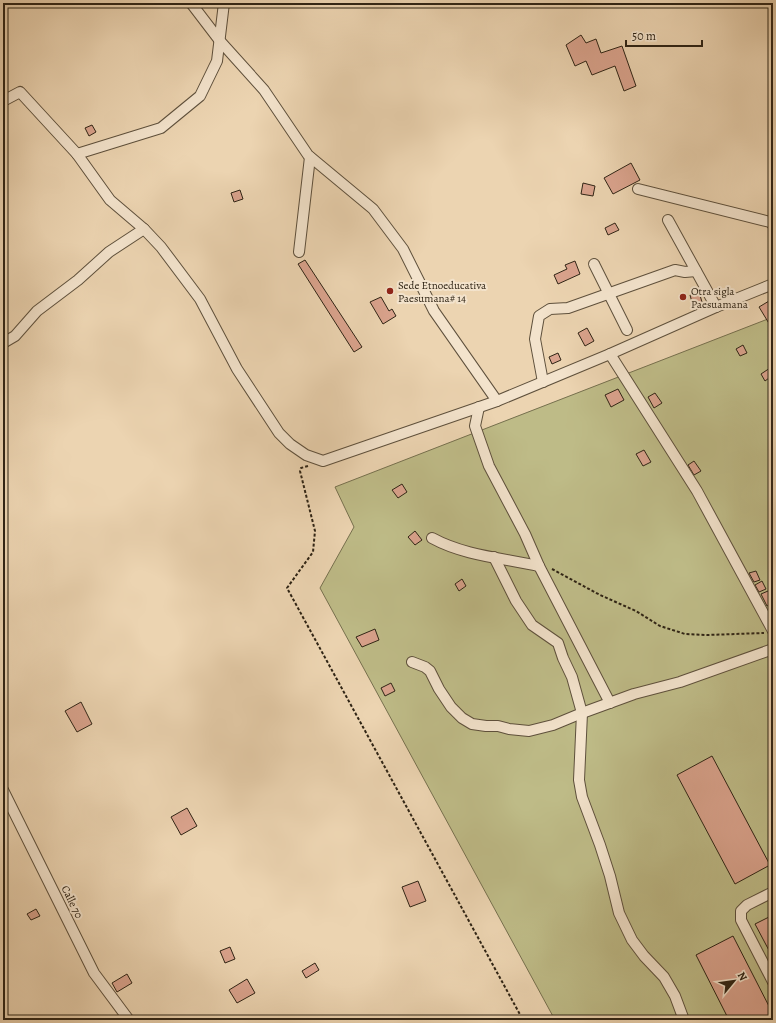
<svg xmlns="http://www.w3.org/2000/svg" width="776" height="1023" viewBox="0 0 776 1023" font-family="Alegreya,serif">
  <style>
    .green { fill: #bebb87; stroke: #76704e }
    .building { fill: #daa38d; stroke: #2f2415 }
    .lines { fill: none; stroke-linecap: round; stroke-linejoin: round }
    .minor-casing { stroke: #5e503c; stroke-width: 12 }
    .path { stroke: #2f2415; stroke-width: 2; stroke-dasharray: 3 2; stroke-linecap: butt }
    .minor { stroke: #f3e3cc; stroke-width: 10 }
    .poi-dot { fill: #8f2418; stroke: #f3e3cc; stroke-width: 1.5 }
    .labels { text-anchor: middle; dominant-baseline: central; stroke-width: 4; stroke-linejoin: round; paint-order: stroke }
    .poi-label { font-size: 11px; fill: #2f2415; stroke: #f3e3cc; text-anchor: start }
    .street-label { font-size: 11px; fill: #2f2415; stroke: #f3e3cc }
  </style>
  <rect width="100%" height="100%" fill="#ecd4b1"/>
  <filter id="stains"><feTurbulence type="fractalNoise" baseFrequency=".005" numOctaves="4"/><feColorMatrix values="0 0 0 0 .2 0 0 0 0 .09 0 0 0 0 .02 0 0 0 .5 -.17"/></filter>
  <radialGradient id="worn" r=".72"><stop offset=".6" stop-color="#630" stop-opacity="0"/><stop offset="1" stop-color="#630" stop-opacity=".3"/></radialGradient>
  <!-- green -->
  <polygon class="green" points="773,317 773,1020 555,1020 320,588 354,527 335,487"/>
  <!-- building -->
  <g class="building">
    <polygon points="581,35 586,43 596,39 601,53 622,46 636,86 624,91 615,66 592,75 586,61 575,66 566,45"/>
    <polygon points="92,125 96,132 89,136 85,128"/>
    <polygon points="631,163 640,180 613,194 604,178"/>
    <polygon points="583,183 595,186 593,196 581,194"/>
    <polygon points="240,190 243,199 234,202 231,193"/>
    <polygon points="615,223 619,230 608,235 605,228"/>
    <polygon points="305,260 362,347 354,352 298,264"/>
    <polygon points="575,261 580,274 558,284 554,275 567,269 565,265"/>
    <polygon points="699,292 702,302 693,306 690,295"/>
    <polygon points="381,297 389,311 392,309 396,316 383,324 370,302"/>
    <polygon points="769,301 773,308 773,330 759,307"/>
    <polygon points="587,328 594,341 585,346 578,333"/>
    <polygon points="743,345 747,353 740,356 736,349"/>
    <polygon points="558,353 561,360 552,364 549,357"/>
    <polygon points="773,366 773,375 765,381 761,374"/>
    <polygon points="618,389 624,400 611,407 605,395"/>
    <polygon points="655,393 662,403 654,408 648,397"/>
    <polygon points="644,450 651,462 643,466 636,454"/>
    <polygon points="694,461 701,471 694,475 688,465"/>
    <polygon points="402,484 407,492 398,498 392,490"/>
    <polygon points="415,531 422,540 415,545 408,537"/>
    <polygon points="756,571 760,580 754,582 749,573"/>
    <polygon points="462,579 466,586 459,591 455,584"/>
    <polygon points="762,581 766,589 759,592 755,585"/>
    <polygon points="768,591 773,601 773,603 767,606 761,594"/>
    <polygon points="375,629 379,640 362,647 356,637"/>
    <polygon points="391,683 395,691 385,696 381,688"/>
    <polygon points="81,702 92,724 77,732 65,711"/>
    <polygon points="712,756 770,865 735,884 677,775"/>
    <polygon points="187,808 197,826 181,835 171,817"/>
    <polygon points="418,881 426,901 410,907 402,887"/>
    <polygon points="36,909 40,916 31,920 27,914"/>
    <polygon points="773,915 773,958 755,924"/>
    <polygon points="733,936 773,1014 773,1020 729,1020 696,955"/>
    <polygon points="230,947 235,959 225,963 220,951"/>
    <polygon points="315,963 319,970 306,978 302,971"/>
    <polygon points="127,974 132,983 117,992 112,983"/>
    <polygon points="247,979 255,993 237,1003 229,990"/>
  </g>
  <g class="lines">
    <defs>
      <g id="minor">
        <polyline points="191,3 220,41 264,90 308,155 373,209 403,249 434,311 497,401"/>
        <polyline points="3,101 20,92 77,154 110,200 144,229 161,247 200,299 237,369 279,433 290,444 306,455 323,461 497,401 610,354 716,307 773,284"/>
        <polyline points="77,154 161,128 200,96 217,61 224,3"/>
        <polyline points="638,189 770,222 773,225"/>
        <polyline points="668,220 716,307"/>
        <polyline points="299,252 310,157"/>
        <polyline points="594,264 627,330"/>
        <polyline points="3,343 15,336 37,311 78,280 109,252 144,229"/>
        <polyline points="610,354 697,491 773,631"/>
        <polyline points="543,382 535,339 539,316 550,309 568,308 675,270 685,272 696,271"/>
        <polyline points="479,407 475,426 489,466 525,534 539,566 610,703"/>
        <path d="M 432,538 C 465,556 503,558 539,566"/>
        <polyline points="494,557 516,601 532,625 558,643 563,658 572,677 582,713 579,780 582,797 600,845 610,876 619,913 632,940 644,956 664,977 675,996 684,1020"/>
        <polyline points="412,662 425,667 430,671 439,689 451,707 462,718 472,724 486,726 498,726 509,729 529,731 553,725 582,713 634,694 680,682 773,649"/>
        <polyline points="3,790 94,973 129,1020"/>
        <polyline points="773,892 747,905 741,911 741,920 773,982"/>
      </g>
    </defs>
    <!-- minor casing -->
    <use href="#minor" class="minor-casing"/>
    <!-- path -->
    <g class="path">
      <polyline points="308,466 301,468 300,471 315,531 313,552 287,588 523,1020"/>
      <polyline points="552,569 600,595 636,611 660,626 685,634 707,635 764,633"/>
    </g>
    <!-- minor -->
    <use href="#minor" class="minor"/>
  </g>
  <!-- markers -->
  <g class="poi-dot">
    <circle cx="390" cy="291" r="4"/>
    <circle cx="683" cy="297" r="4"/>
  </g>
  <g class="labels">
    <!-- poi labels -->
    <g class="poi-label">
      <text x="398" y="285">Sede Etnoeducativa<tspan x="398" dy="13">Paesumana# 14</tspan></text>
      <text x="691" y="291">Otra sigla<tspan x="691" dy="13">Paesuamana</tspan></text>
    </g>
    <!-- street labels -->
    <g class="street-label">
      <text transform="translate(72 902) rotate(64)">Calle 70</text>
    </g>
  </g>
  <!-- margin -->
  <rect width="776" height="1023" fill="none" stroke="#ecd4b1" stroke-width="16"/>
  <rect x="4" y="4" width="768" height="1015" fill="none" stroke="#2f2415" stroke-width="2"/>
  <rect x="8" y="8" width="760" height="1007" fill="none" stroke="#2f2415"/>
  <!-- north arrow -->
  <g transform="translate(734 981) rotate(61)" stroke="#f3e3cc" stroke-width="3" paint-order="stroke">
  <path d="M0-3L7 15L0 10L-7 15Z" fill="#2f2415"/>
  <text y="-6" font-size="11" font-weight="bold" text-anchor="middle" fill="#2f2415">N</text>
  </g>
  <!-- scale -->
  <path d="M626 40v6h76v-6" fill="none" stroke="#2f2415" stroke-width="2"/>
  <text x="632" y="40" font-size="12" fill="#2f2415" stroke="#f3e3cc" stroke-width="3" paint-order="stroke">50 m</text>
  <rect width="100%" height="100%" filter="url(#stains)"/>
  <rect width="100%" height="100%" fill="url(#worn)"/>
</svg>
